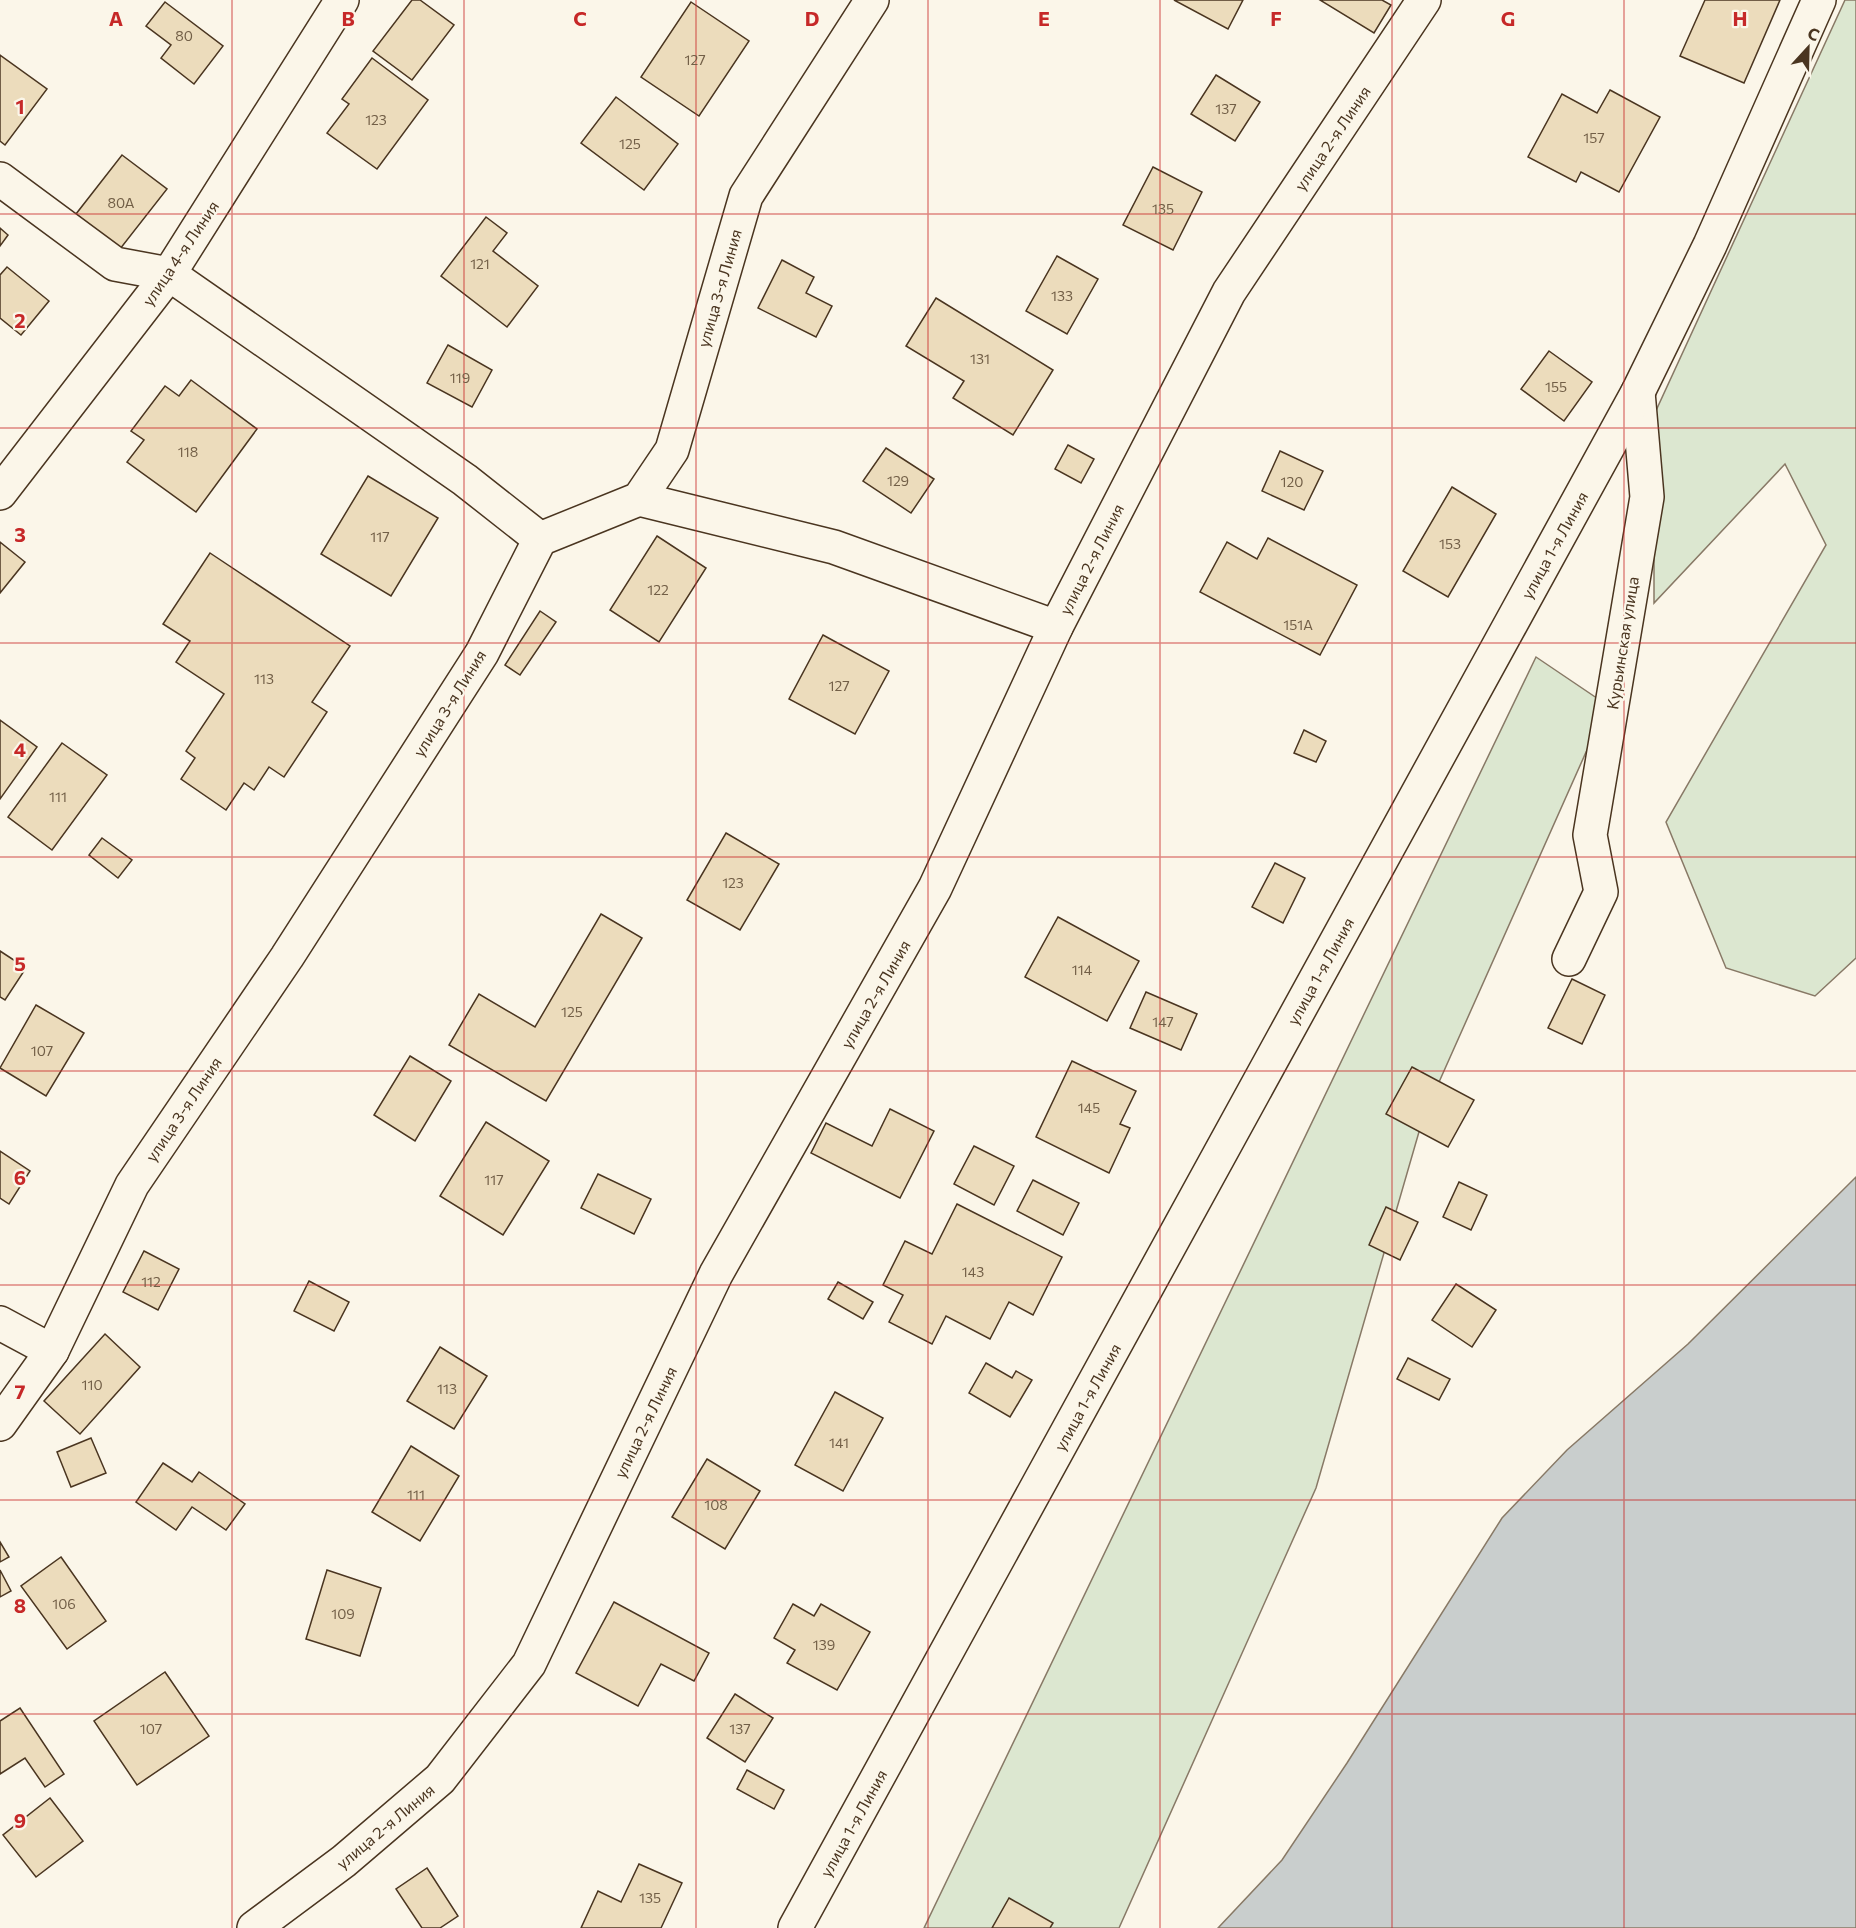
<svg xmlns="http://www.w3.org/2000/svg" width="1856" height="1928" viewBox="0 0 1856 1928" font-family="Commissioner,sans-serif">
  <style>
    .green { fill: #dce7d0; stroke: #887966; stroke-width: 1.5 }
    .water { fill: #c9cecd; stroke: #887966; stroke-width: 1.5 }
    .building { fill: #ecdcbc; stroke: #4a3520; stroke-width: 1.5 }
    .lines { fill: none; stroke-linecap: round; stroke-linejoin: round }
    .minor-casing { stroke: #4a3520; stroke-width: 36 }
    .minor { stroke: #fbf6e9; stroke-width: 33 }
    .grid { fill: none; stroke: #c62828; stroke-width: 1.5; stroke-opacity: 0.55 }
    .labels { text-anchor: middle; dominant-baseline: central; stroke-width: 4.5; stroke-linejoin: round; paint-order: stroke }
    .number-label { font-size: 14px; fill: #725f47 }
    .street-label { font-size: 16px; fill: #4a3520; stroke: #fbf6e9 }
    .grid-label { font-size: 20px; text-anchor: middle; font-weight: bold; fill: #c62828; stroke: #fbf6e9; stroke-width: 4.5; stroke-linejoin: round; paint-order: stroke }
  </style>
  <rect width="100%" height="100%" fill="#fbf6e9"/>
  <!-- green -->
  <g class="green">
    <polygon points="1845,0 1856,0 1856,958 1815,996 1726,968 1666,822 1826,545 1785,464 1654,603 1654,415"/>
    <polygon points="1536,657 1607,705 1423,1118 1316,1488 1119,1928 924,1928"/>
  </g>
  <!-- water -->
  <polygon class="water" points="1856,1177 1856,1928 1218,1928 1282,1860 1347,1763 1502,1518 1567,1450 1688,1344"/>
  <!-- building -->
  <g class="building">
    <polygon points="412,0 420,0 454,25 412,80 373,51"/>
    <polygon points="1174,0 1243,0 1228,29"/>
    <polygon points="1320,0 1382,0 1391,5 1374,33"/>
    <polygon points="1705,0 1780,0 1744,83 1680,56"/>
    <polygon points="165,2 223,46 194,84 161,58 171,45 146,26"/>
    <polygon points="691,2 749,41 699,116 641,77"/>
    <polygon points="0,55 47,89 5,145 0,141"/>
    <polygon points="372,58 428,100 377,169 327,133 349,104 342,99"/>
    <polygon points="1216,75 1260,102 1235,141 1191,114"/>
    <polygon points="1610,90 1660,117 1619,192 1581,172 1576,182 1528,157 1562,94 1597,113"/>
    <polygon points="616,97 678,144 644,190 581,143"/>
    <polygon points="122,155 167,189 120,249 76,214"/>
    <polygon points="1153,167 1202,192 1173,250 1123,225"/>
    <polygon points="486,217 507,233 493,251 538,286 507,327 441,276"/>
    <polygon points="0,228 8,235 0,246"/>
    <polygon points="1057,256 1098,279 1067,334 1026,311"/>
    <polygon points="782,260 814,277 806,293 832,306 816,337 758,308"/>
    <polygon points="7,267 49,301 21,335 0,318 0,275"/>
    <polygon points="936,298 1053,370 1013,435 953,398 964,381 906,346"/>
    <polygon points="448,345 492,370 472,407 427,383"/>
    <polygon points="1549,351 1592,382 1564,421 1521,389"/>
    <polygon points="191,380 257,429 196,512 127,462 144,440 131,431 165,386 179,396"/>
    <polygon points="1068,445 1094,459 1081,483 1055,469"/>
    <polygon points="886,448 934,479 911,513 863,481"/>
    <polygon points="1280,451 1323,471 1304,510 1262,491"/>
    <polygon points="368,476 438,518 391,596 321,554"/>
    <polygon points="1452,487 1496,514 1448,597 1403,571"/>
    <polygon points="657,536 706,568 659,642 610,610"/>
    <polygon points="1268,538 1357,585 1320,655 1200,592 1227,542 1257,559"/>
    <polygon points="0,542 25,562 0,593"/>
    <polygon points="210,553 350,646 312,702 327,712 284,777 269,767 254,790 244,783 226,810 181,779 195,758 186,751 224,694 176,662 190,641 163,624"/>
    <polygon points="540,611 556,622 520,675 505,665"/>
    <polygon points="823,635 889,671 855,734 789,699"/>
    <polygon points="0,720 37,747 0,799"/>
    <polygon points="1304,730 1326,741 1316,762 1294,753"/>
    <polygon points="62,743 107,775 52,850 8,817"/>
    <polygon points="726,833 779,864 740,930 687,900"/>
    <polygon points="102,838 132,860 118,878 89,855"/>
    <polygon points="1275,863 1305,878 1283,923 1252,907"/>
    <polygon points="601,914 642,938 546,1101 449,1045 479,994 535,1027"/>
    <polygon points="1058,917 1139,961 1107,1021 1025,977"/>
    <polygon points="0,951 26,968 5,1000 0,997"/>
    <polygon points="1572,979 1605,995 1582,1044 1548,1028"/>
    <polygon points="1146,992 1197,1014 1181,1050 1130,1028"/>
    <polygon points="36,1005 84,1033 46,1096 0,1068"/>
    <polygon points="410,1056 451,1081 415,1141 374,1115"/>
    <polygon points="1072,1061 1136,1091 1120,1124 1130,1128 1109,1173 1036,1137"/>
    <polygon points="1412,1067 1474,1100 1448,1147 1386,1114"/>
    <polygon points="890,1109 934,1131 900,1198 811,1153 826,1123 872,1146"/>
    <polygon points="486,1122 549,1161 503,1235 440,1196"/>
    <polygon points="974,1146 1014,1166 994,1205 954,1184"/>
    <polygon points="0,1151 30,1171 9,1204 0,1198"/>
    <polygon points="598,1174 651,1199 634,1234 581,1208"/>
    <polygon points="1033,1180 1079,1203 1063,1235 1017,1211"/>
    <polygon points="1459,1182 1487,1195 1471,1230 1443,1217"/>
    <polygon points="957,1204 1062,1257 1033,1315 1009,1302 990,1339 946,1316 932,1344 889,1322 903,1295 883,1285 905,1241 932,1254"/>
    <polygon points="1386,1207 1418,1222 1400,1260 1369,1245"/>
    <polygon points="144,1251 179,1269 158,1310 123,1292"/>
    <polygon points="309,1281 349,1302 334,1331 294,1311"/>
    <polygon points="838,1282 873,1302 863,1319 828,1299"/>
    <polygon points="1456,1284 1496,1310 1472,1347 1432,1320"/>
    <polygon points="105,1334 140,1367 80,1434 44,1401"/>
    <polygon points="440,1347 487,1376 454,1429 407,1401"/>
    <polygon points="1408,1358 1450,1379 1439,1400 1397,1379"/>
    <polygon points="986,1363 1012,1378 1016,1371 1032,1380 1010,1417 969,1393"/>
    <polygon points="835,1392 883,1418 843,1491 795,1465"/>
    <polygon points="91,1438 106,1473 71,1487 57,1452"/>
    <polygon points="411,1446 459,1476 420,1541 372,1512"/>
    <polygon points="707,1459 760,1491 725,1549 672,1517"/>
    <polygon points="163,1463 192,1482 199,1472 245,1504 226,1530 192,1507 176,1530 136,1502"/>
    <polygon points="0,1542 9,1557 0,1562"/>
    <polygon points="61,1557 106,1621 67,1649 21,1586"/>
    <polygon points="0,1570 11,1591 0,1597"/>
    <polygon points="327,1570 381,1588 360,1656 306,1639"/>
    <polygon points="614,1602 709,1653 694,1681 661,1664 638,1706 576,1673"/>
    <polygon points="793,1604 814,1616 821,1604 870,1632 837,1690 787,1663 795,1650 774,1638"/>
    <polygon points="165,1672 209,1736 137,1785 94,1721"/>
    <polygon points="735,1694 773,1718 745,1762 707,1738"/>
    <polygon points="20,1708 64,1774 45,1787 25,1758 0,1774 0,1721"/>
    <polygon points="747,1770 784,1790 774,1809 737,1789"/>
    <polygon points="50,1798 83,1841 36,1877 3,1835"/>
    <polygon points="639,1864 682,1883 661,1928 581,1928 598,1891 621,1902"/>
    <polygon points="427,1868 458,1916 440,1928 422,1928 396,1889"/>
    <polygon points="1009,1898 1053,1923 1050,1928 992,1928"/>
  </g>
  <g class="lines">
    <defs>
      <g id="minor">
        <polyline points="0,179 115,264 169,274 465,480 540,539"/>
        <polyline points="0,493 169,274 342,0"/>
        <polyline points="639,499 834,547 1056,627"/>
        <polyline points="1569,959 1601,892 1590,835 1647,497 1638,392"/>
        <polyline points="0,1323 52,1351"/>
        <polyline points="0,1424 52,1351 132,1185 287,957 482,653 540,539 639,499 672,450 746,196 872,0"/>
        <polyline points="254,1928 344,1861 440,1779 529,1664 716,1274 935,888 1056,627 1229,292 1424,0"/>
        <polyline points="795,1928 1638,392 1710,245 1819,0"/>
      </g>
    </defs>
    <!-- minor casing -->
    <use href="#minor" class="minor-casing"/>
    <!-- minor -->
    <use href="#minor" class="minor"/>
  </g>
  <!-- grid -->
  <path class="grid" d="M 232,0 L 232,1928M 464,0 L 464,1928M 696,0 L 696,1928M 928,0 L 928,1928M 1160,0 L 1160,1928M 1392,0 L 1392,1928M 1624,0 L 1624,1928M 0,214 L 1856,214M 0,428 L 1856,428M 0,643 L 1856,643M 0,857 L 1856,857M 0,1071 L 1856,1071M 0,1285 L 1856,1285M 0,1500 L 1856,1500M 0,1714 L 1856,1714"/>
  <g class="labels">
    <!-- number labels -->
    <g class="number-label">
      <text x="184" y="35">80</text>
      <text x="695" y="59">127</text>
      <text x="1226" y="108">137</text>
      <text x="376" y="119">123</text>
      <text x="1594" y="137">157</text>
      <text x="630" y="143">125</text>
      <text x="121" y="202">80А</text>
      <text x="1163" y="208">135</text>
      <text x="480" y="263">121</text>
      <text x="1062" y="295">133</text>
      <text x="980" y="358">131</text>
      <text x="460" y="377">119</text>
      <text x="1556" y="386">155</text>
      <text x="188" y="451">118</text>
      <text x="898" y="480">129</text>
      <text x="1292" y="481">120</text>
      <text x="380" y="536">117</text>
      <text x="1450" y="543">153</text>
      <text x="658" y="589">122</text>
      <text x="1298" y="624">151А</text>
      <text x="264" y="678">113</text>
      <text x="839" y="685">127</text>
      <text x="58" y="796">111</text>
      <text x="733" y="882">123</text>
      <text x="1082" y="969">114</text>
      <text x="572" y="1011">125</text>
      <text x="1163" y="1021">147</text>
      <text x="42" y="1050">107</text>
      <text x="1089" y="1107">145</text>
      <text x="494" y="1179">117</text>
      <text x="973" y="1271">143</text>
      <text x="151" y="1281">112</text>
      <text x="92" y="1384">110</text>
      <text x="447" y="1388">113</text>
      <text x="839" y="1442">141</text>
      <text x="416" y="1494">111</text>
      <text x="716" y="1504">108</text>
      <text x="64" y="1603">106</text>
      <text x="343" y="1613">109</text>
      <text x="824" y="1644">139</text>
      <text x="151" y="1728">107</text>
      <text x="740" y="1728">137</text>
      <text x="650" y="1897">135</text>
    </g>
    <!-- street labels -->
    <g class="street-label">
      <text transform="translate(1332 138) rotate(-56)">улица 2-я Линия</text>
      <text transform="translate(180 253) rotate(-56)">улица 4-я Линия</text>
      <text transform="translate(719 288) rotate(-74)">улица 3-я Линия</text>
      <text transform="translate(1554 545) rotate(-61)">улица 1-я Линия</text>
      <text transform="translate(1091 559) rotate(-63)">улица 2-я Линия</text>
      <text transform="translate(1622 643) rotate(-81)">Курьинская улица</text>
      <text transform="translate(449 703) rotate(-58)">улица 3-я Линия</text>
      <text transform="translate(1320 971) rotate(-61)">улица 1-я Линия</text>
      <text transform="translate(875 994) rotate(-60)">улица 2-я Линия</text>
      <text transform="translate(183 1109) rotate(-56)">улица 3-я Линия</text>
      <text transform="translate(1087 1397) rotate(-61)">улица 1-я Линия</text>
      <text transform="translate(645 1422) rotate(-64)">улица 2-я Линия</text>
      <text transform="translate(853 1823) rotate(-61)">улица 1-я Линия</text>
      <text transform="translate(385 1826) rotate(-40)">улица 2-я Линия</text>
    </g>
  </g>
  <g class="grid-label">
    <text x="116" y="26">A</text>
    <text x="348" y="26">B</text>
    <text x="580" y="26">C</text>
    <text x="812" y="26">D</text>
    <text x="1044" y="26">E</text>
    <text x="1276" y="26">F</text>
    <text x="1508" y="26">G</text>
    <text x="1740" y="26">H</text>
    <text x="20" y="114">1</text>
    <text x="20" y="328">2</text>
    <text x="20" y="542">3</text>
    <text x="20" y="757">4</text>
    <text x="20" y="971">5</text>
    <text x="20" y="1185">6</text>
    <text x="20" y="1399">7</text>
    <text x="20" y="1613">8</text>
    <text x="20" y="1828">9</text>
  </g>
  <!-- north arrow -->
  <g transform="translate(1808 48) rotate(22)" stroke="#fbf6e9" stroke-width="4.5" paint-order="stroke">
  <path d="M0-4.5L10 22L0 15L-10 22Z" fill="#4a3520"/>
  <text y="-9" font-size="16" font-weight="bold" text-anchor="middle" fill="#4a3520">С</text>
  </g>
</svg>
